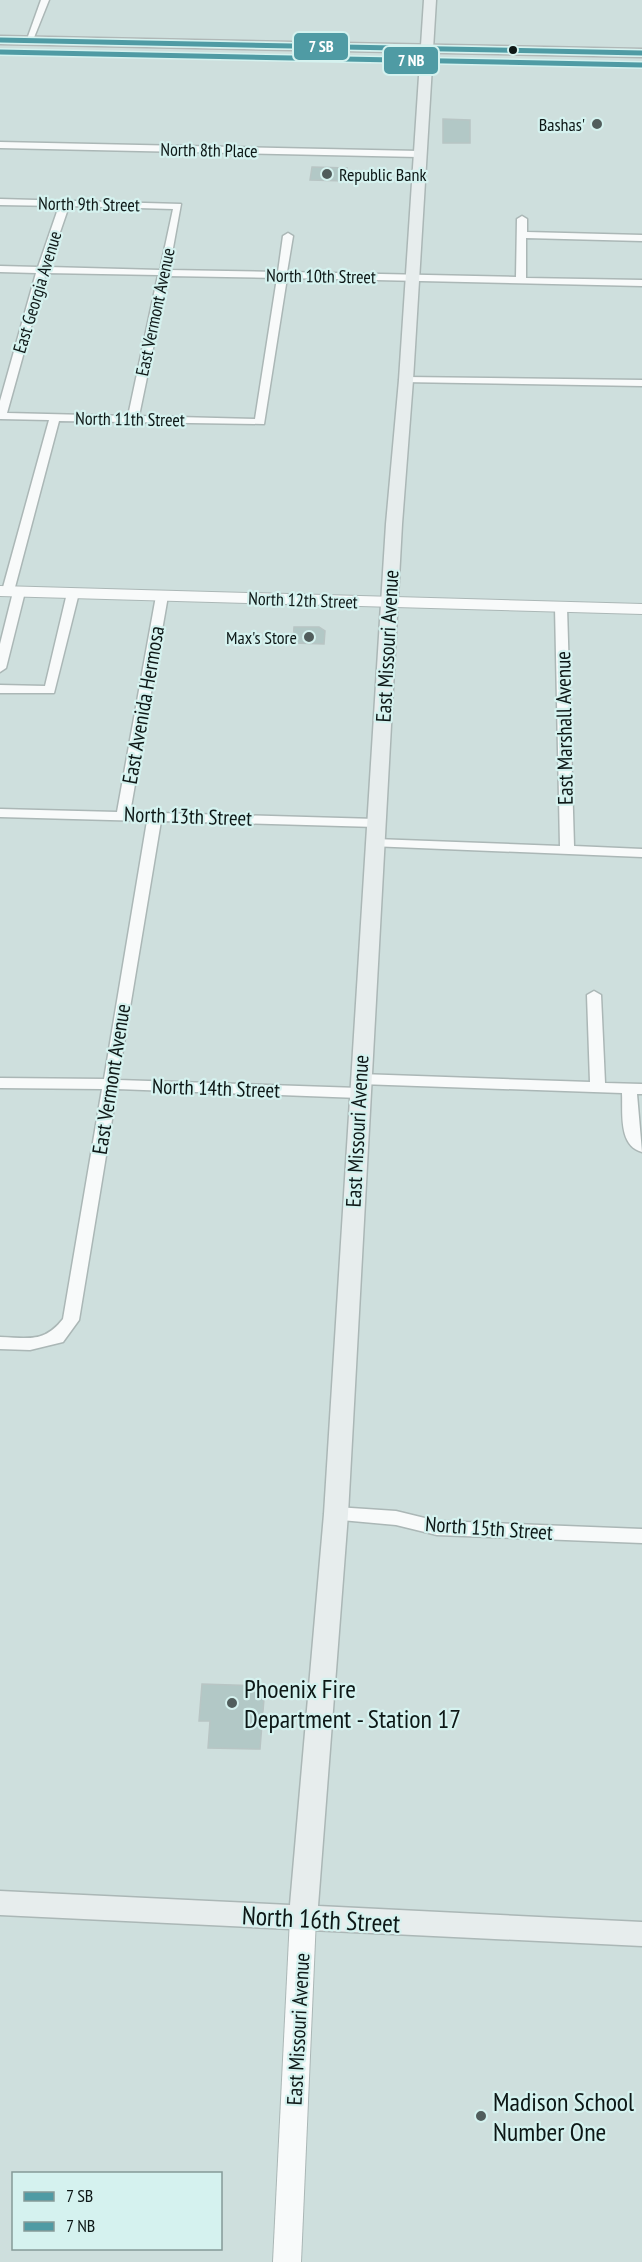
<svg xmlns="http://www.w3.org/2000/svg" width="642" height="2262" viewBox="0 0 642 2262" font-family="'PT Sans Narrow',sans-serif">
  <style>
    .building { fill: #b2c8c6; stroke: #b8c5c4; stroke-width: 1.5 }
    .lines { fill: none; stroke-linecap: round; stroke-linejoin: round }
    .minor-casing { stroke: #abb7b6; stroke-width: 3 }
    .tertiary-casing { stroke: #abb7b6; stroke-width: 2 }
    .secondary-casing { stroke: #abb7b6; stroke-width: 3 }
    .primary-casing { stroke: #b0b8b7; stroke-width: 3 }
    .minor { fill: #f8fafa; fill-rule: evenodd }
    .tertiary { fill: #f8fafa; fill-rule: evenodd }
    .secondary { fill: #e7eded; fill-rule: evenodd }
    .primary { fill: #d6e1e0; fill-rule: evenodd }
    .bus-1-casing { stroke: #d5f2ef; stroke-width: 8 }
    .bus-2-casing { stroke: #d5f2ef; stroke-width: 8 }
    .bus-1 { stroke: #4f9ba4; stroke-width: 5 }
    .bus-2 { stroke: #4f9ba4; stroke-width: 5 }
    .bus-dot { fill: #0d1716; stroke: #d5f2ef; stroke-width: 2 }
    .poi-dot { fill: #515d5c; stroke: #d5f2ef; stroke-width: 2 }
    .labels { text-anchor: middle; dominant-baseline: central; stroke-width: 4.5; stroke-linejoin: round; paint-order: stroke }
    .far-poi-label { font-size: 18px; fill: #0d1716; stroke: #d5f2ef; text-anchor: end }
    .far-street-label { font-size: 18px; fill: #0d1716; stroke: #d5f2ef }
    .street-label { font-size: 21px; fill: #0d1716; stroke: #d5f2ef }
    .near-poi-label { font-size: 26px; fill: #0d1716; stroke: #d5f2ef; text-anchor: start }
    .near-street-label { font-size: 26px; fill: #0d1716; stroke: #d5f2ef }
    .line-badge { stroke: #d5f2ef; stroke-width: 2 }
    .badge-label { font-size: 16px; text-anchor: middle; font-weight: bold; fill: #fff }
  </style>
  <rect width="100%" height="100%" fill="#cedfdd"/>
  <!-- building -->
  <g class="building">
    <polygon points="443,119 470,120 470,143 443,143"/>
    <polygon points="312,167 347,168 345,181 310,180"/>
    <polygon points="294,627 319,627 325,631 324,644 293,643"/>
    <polygon points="202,1684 265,1686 260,1749 208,1748 210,1721 199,1721"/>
  </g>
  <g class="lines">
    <defs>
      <g id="minor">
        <polygon points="41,0 49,0 33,40 26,42"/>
        <polygon points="0,142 419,151 423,154 419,157 0,148"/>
        <path d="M 0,199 L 181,204 L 169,270 L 278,272 L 283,236 L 288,233 L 293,236 L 287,272 L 516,277 L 517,219 L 522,216 L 527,219 L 527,232 L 642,235 L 642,241 L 526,238 L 526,278 L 642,280 L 642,286 L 287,278 L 264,424 L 59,421 L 14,591 L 8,595 L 2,591 L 49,420 L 0,419 L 0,401 L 36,273 L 0,272 L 0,266 L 38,267 L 59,206 L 0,205 ZM 69,206 L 173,209 L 160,270 L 48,267 ZM 46,273 L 158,275 L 128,416 L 7,413 ZM 168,276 L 277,278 L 255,419 L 139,416 Z"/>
        <polygon points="406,377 642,380 642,386 402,382 402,378"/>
        <polygon points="19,588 25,592 6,668 0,672 0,644 13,592"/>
        <polygon points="73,589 79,593 54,693 0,693 0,685 45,686 67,593"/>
        <path d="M 162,592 L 168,596 L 130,813 L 155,811 L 160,813 L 376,819 L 383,823 L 376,827 L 161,821 L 118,1080 L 359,1088 L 366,1093 L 359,1098 L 117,1089 L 79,1320 L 63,1342 L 30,1350 L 0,1349 L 0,1337 C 29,1338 44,1343 63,1319 L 102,1089 L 0,1088 L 0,1078 L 104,1079 L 147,821 L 0,817 L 0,809 L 117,812 L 156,596 Z"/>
        <polygon points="561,603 567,607 574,846 642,849 642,857 370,846 368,843 370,840 375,839 560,846 555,607"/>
        <path d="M 594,991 L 601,995 L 605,1083 L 642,1084 L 642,1094 L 637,1094 L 642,1152 C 618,1146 623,1112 622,1093 L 360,1084 L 353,1079 L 360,1074 L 590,1082 L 587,995 Z"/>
        <polygon points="336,1507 396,1511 437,1521 642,1529 642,1543 437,1535 396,1525 330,1519 327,1514 330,1509"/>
      </g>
      <g id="tertiary">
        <polygon points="0,586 642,604 642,614 0,596"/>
        <polygon points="303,1907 312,1910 316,1918 301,2262 273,2262 290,1918 294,1910"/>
      </g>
      <polygon id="secondary" points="424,0 436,0 413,380 402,524 348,1514 318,1906 642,1922 642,1946 0,1915 0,1891 290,1905 324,1514 386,524 399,380"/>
      <polygon id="primary" points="0,36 642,49 642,57 0,44"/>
    </defs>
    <!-- minor casing -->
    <use href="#minor" class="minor-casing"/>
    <!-- tertiary casing -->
    <use href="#tertiary" class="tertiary-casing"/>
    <!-- secondary casing -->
    <use href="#secondary" class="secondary-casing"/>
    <!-- primary casing -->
    <use href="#primary" class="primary-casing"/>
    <!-- minor -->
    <use href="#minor" class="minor"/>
    <!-- tertiary -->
    <use href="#tertiary" class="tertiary"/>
    <!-- secondary -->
    <use href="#secondary" class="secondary"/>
    <!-- primary -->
    <use href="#primary" class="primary"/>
    <defs>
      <polyline id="bus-1" points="0,40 642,53"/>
      <polyline id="bus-2" points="0,52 642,65"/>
    </defs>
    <!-- bus-1 casing -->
    <use href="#bus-1" class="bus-1-casing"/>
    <!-- bus-2 casing -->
    <use href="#bus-2" class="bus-2-casing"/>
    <!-- bus-1 -->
    <use href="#bus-1" class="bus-1"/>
    <!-- bus-2 -->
    <use href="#bus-2" class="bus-2"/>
  </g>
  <!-- markers -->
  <circle class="bus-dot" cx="513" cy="50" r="5"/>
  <g class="poi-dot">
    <circle cx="597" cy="124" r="6"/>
    <circle cx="327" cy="174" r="6"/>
    <circle cx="309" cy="637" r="6"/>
    <circle cx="232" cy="1703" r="6"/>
    <circle cx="481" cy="2116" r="6"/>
  </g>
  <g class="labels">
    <!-- far-poi labels -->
    <g class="far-poi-label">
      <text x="585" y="124">Bashas'</text>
      <text x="339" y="174" text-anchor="start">Republic Bank</text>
      <text x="297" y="637">Max's Store</text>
    </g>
    <!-- far-street labels -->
    <g class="far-street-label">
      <text transform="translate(209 150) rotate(1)">North 8th Place</text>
      <text transform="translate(89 204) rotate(1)">North 9th Street</text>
      <text transform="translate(321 276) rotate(1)">North 10th Street</text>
      <text transform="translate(37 292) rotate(-73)">East Georgia Avenue</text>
      <text transform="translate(155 312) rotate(-78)">East Vermont Avenue</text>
      <text transform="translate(130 419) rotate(1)">North 11th Street</text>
      <text transform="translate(303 600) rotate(2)">North 12th Street</text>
    </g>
    <!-- street labels -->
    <g class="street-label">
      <text transform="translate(387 646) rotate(-87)">East Missouri Avenue</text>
      <text transform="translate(143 705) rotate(-80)">East Avenida Hermosa</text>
      <text transform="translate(564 728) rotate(-91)">East Marshall Avenue</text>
      <text transform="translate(188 816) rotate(2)">North 13th Street</text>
      <text transform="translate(111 1079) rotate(-81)">East Vermont Avenue</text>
      <text transform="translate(216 1088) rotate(2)">North 14th Street</text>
      <text transform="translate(357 1131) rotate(-87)">East Missouri Avenue</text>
      <text transform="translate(489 1528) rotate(4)">North 15th Street</text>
      <text transform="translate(298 2029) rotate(-87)">East Missouri Avenue</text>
    </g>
    <!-- near-poi labels -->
    <g class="near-poi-label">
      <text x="244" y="1688">Phoenix Fire<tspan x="244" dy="30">Department - Station 17</tspan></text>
      <text x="493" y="2101">Madison School<tspan x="493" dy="30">Number One</tspan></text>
    </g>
    <!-- near-street labels -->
    <g class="near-street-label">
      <text transform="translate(321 1919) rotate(3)">North 16th Street</text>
    </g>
  </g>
  <g class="line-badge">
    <rect x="293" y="32" width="56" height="29" rx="6" fill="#4f9ba4"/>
    <rect x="383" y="46" width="56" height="29" rx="6" fill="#4f9ba4"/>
  </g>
  <g class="badge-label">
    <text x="321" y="52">7 SB</text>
    <text x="411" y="66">7 NB</text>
  </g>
  <!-- legend -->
  <rect x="12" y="2172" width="210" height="78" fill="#d5f2ef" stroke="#859a98" stroke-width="1.5"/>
  <rect x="24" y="2192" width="30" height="9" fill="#4f9ba4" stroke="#859a98" stroke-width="1.5"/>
  <text x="66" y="2202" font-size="18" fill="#0d1716">7 SB</text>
  <rect x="24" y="2222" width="30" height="9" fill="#4f9ba4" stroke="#859a98" stroke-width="1.5"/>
  <text x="66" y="2232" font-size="18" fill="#0d1716">7 NB</text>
</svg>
